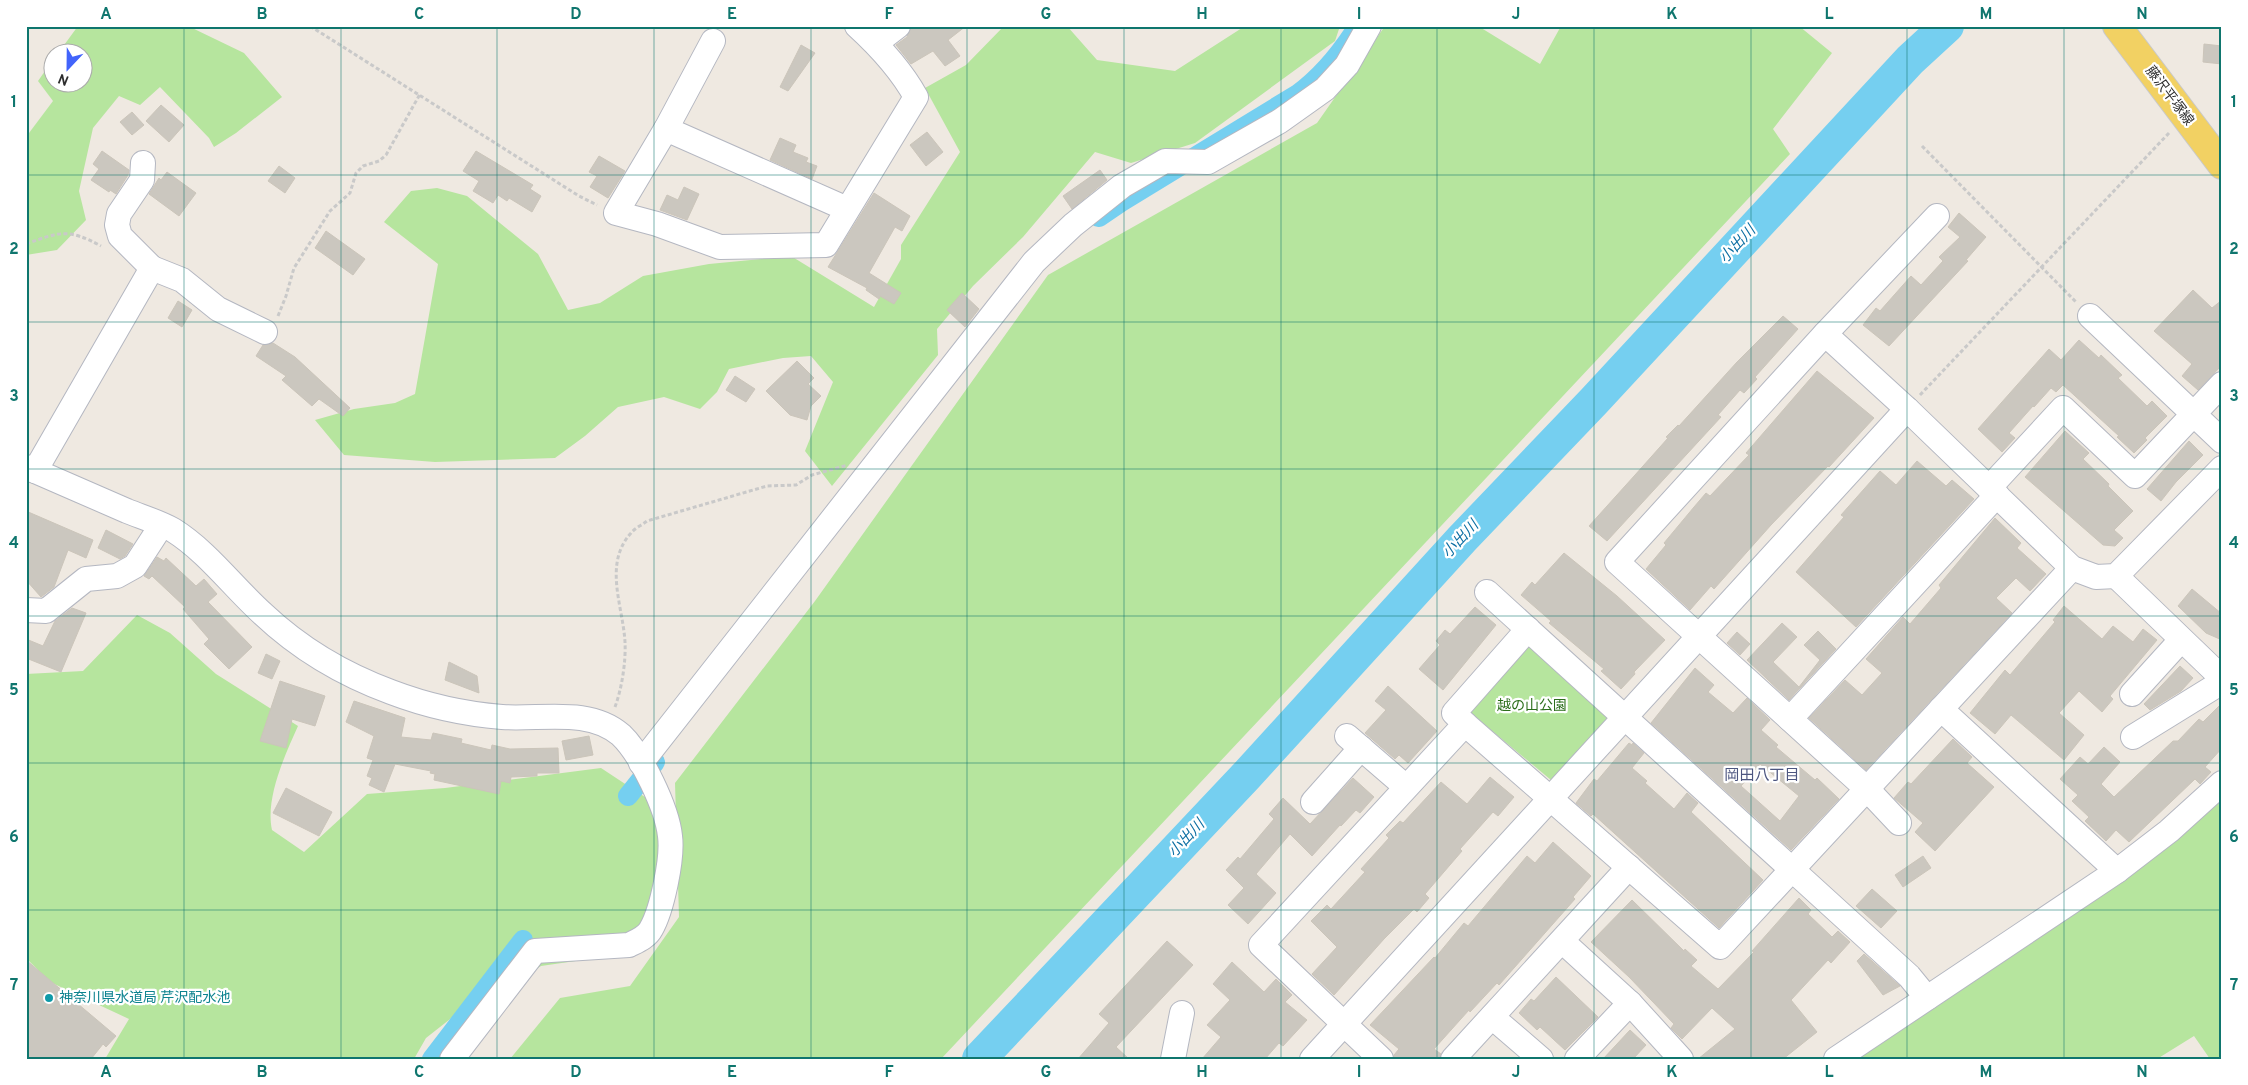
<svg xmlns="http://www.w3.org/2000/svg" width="2248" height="1085" viewBox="0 0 2248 1085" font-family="Overpass,'Noto Sans JP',sans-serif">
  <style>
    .green { fill: #b6e59e }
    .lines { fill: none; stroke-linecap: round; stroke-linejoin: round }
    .canal { stroke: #75cff0; stroke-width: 20 }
    .river { stroke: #75cff0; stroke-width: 34 }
    .building { fill: #cbc7bf; stroke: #cbc5ba; fill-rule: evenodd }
    .minor-casing { stroke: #b4b7c1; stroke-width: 26 }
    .major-casing { stroke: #c9c9c9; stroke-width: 30 }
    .path { stroke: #c9c9c9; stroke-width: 3; stroke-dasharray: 4 2.5; stroke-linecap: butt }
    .minor { stroke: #fff; stroke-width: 24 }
    .major { stroke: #f2d163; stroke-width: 28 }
    .grid { fill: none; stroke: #0f766e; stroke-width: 1; stroke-opacity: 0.55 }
    .culture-dot { fill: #0f9aa8; stroke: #fff; stroke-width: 2 }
    .labels { text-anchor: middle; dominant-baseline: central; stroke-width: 4.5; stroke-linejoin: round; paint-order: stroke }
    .street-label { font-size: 14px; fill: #2e2e2e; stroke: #fff }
    .park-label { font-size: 14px; fill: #2c6e1b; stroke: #fff }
    .culture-label { font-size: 14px; fill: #0d838f; stroke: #fff; text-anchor: start }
    .water-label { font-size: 15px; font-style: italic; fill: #0d6fa3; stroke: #fff }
    .neighbourhood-label { font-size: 15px; fill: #4d5680; stroke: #fff }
    .neatline { fill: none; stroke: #0f766e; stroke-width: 2 }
    .grid-label { font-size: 16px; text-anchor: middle; font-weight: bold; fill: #0f766e }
  </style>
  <rect width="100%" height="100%" fill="#efe9e1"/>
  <!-- green -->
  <g class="green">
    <polygon points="78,26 188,26 244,53 282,97 236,133 214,147 209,138 160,87 140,105 119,96 93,128 79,191 86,220 57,250 26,255 26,131 29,133 53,101 38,81 52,61 52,82 82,82 82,52 59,52"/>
    <polygon points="1004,26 1067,26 1097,60 1175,71 1245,26 1340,26 1335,41 1195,143 1131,163 1095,152 1023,237 973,286 937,329 938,355 832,486 805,451 833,382 811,356 783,358 729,369 717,392 700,409 664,397 618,407 585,436 555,458 435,462 344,455 315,420 354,409 395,403 415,394 438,264 384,222 411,191 437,188 467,196 538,254 568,310 600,303 643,276 709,264 791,256 874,307 901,259 901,245 960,152 925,88 966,65"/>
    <polygon points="1385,26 1478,26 1540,64 1561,26 1799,26 1832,53 1773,129 1790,154 941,1059 510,1059 560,998 630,986 679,917 675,783 815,601 1048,275 1317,123"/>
    <path d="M 137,615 L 170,633 L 216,674 L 298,726 C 285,755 265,798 272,830 L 304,852 L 367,794 L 445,788 L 601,768 L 657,805 L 661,857 L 646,920 L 624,954 L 541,966 L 478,1006 L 454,1016 L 426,1038 L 414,1059 L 105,1059 L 129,1019 L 50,982 L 26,958 L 26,674 L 83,671 Z"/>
    <polygon points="1527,642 1612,717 1551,780 1467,710"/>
    <polygon points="2222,793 2222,1059 2210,1059 2194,1036 2157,1059 1848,1059"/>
  </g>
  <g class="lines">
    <!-- canal -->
    <g class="canal">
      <path d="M 1099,217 L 1121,202 L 1298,94 C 1321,77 1337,58 1353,34"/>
      <polyline points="628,796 655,762"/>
      <polyline points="432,1059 523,940"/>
    </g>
    <!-- river -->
    <polyline class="river" points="979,1059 1246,776 1462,539 1594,401 1910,60 1947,26"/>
  </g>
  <!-- building -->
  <g class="building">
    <polygon points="911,26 966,26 948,40 960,56 945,66 933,51 911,64 896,45 907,37"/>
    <polygon points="2204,44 2222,46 2222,64 2203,62"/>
    <polygon points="801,45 815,53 788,91 780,87"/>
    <polygon points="161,105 184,125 169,142 146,121"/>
    <polygon points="132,112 144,125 132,135 120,122"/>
    <polygon points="927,132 943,152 926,166 910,145"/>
    <polygon points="780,138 796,145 793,152 808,158 806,162 817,166 812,179 770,160"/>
    <polygon points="102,151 129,170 128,175 116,194 110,190 109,192 91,180 99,169 93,164"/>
    <polygon points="476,151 533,185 530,189 541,196 532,212 509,198 507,201 498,195 493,203 473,191 479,181 463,171"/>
    <polygon points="599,156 625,171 608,198 590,187 597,176 589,172"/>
    <polygon points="279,166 295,178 285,193 268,181"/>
    <polygon points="1100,170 1107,180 1072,209 1063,196"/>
    <polygon points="167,172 196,193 179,216 149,194 159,178 161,180"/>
    <polygon points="684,187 699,194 687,220 660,210 667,195 678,200"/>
    <polygon points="874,193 910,216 902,231 895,227 869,273 901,293 894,304 880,296 879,299 866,290 867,288 828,267"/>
    <polygon points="1959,213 1986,237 1966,260 1968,261 1889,346 1863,325 1876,308 1880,311 1911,276 1921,285 1943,261 1939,257 1960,237 1948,227"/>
    <polygon points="326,231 365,259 353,275 315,248"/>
    <polygon points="2193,290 2212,308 2222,300 2222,365 2198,390 2182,376 2192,364 2154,331"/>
    <polygon points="962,293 979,309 965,327 947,310"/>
    <polygon points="178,301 192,310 182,327 168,318"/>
    <polygon points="1783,316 1798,329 1755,377 1757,379 1744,393 1740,390 1718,415 1721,417 1607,541 1589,526 1635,475 1668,438 1666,437 1678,425 1679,426 1737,362"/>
    <polygon points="2079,340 2099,358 2101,355 2122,375 2118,378 2147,406 2152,401 2167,416 2145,438 2147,440 2134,453 2117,437 2119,436 2063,385 2056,392 2051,388 2034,407 2033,406 2009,433 2015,438 2002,452 1978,429 2049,349 2061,360"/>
    <polygon points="273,343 295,357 350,408 343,416 319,399 312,406 282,380 286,376 256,356 263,345"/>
    <polygon points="797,361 814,378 808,384 821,396 811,406 807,420 790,415 766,391"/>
    <polygon points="1817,371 1874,418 1829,467 1828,466 1771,525 1714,589 1711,586 1690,610 1646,569 1666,545 1664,543 1694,507 1706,493 1710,496 1749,455 1746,453"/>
    <polygon points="735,376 755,389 746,402 726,390"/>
    <polygon points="2065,431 2089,453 2083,459 2109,484 2108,486 2133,511 2114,530 2123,538 2115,546 2103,545 2025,477"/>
    <polygon points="2189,441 2203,455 2176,482 2161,501 2147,489"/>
    <polygon points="1917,461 1946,486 1952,480 1974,499 1856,627 1796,572 1844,517 1841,515 1880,471 1896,485"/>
    <polygon points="26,511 93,540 86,558 68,550 54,587 41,597 26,580"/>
    <polygon points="1995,518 2021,543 2017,548 2046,574 2030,591 2016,578 1996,598 2012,613 1866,770 1809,718 1845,680 1862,695 1882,673 1866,659 1903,617 1910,624 1941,588 1939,585"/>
    <polygon points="106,530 133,544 125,556 120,559 98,548"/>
    <polygon points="1564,553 1617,596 1665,640 1634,672 1635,674 1621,689 1601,671 1604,669 1549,623 1551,621 1521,595 1532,582 1535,585"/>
    <polygon points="157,557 164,561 166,558 196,586 204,579 217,594 208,602 252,647 229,669 204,644 209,639 183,609 185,607 152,576 149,579 144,576"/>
    <polygon points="2192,589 2222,614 2222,640 2206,633 2178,606"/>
    <polygon points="2064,606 2102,639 2113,626 2133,642 2143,629 2157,640 2110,696 2113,699 2102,712 2079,691 2059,713 2084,735 2064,760 2011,715 1995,734 1970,713 2005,670 2010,675 2055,622 2053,620"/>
    <polygon points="1475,607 1496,625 1443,690 1419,669 1440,645 1436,641 1445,630 1450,634"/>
    <polygon points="72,608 86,613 61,672 26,658 26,639 43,646 55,621"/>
    <polygon points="1782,623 1797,637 1773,662 1799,687 1820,660 1804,645 1818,631 1836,649 1789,700 1747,660"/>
    <polygon points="1737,632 1750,644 1740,655 1727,643"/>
    <polygon points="266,654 280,661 272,679 258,673"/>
    <polygon points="449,662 477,676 479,693 445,680"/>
    <polygon points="2180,666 2193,678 2181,691 2150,710 2144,704"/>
    <path d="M 1695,668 L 1714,685 L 1708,692 L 1733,713 L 1747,698 L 1770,720 L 1761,730 L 1778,745 L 1776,747 L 1815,780 L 1817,778 L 1839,799 L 1791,850 L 1651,723 ZM 1760,764 L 1799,796 L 1780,821 L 1741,786 Z"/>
    <polygon points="280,681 325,696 315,726 292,719 286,748 260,741"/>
    <polygon points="1388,686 1437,731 1408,763 1399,755 1395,759 1365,733 1386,710 1375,701"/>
    <polygon points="354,701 405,718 401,737 431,740 433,733 462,739 461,743 491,750 492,745 510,749 558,748 559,773 537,773 537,776 511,777 510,783 501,781 499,794 434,780 435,774 430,773 431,771 395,764 384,792 369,785 372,778 367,776 373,760 367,758 374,736 346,722"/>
    <polygon points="2222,703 2222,748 2205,767 2211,772 2200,784 2195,779 2129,842 2116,830 2106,841 2085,821 2089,817 2072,801 2078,795 2060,779 2080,757 2088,764 2104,747 2120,762 2101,784 2114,797 2173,741 2178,741 2199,719 2203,722"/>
    <polygon points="589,736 593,755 566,760 562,741"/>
    <polygon points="1953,739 1972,757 1967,763 1994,787 1935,851 1915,832 1923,823 1894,798 1908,782 1911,784"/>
    <polygon points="1629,743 1632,745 1633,743 1644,753 1632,768 1647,781 1645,783 1674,809 1687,793 1698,803 1691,812 1763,880 1719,928 1593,814 1591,816 1576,803 1594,779 1597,781"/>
    <polygon points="1490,777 1514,797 1498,816 1493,812 1460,849 1462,851 1425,894 1429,898 1417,912 1414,909 1384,939 1334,995 1312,974 1337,947 1311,921 1327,905 1331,909 1365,872 1361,869 1389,838 1386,835 1400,821 1403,823 1441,782 1467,804"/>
    <polygon points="1353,778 1374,797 1360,813 1356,810 1341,826 1340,825 1312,856 1290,834 1256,874 1276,893 1248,924 1228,905 1244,888 1226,870 1238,857 1240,859 1274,819 1269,814 1283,798 1310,824"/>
    <polygon points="286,788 332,812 319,836 273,813"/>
    <polygon points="1553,842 1591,876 1573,897 1575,899 1499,985 1497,983 1470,1012 1469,1010 1434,1049 1441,1054 1440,1059 1394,1059 1394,1055 1399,1049 1370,1025 1434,957 1435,958 1464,923 1468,926 1527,856 1535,863"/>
    <polygon points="1923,856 1931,868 1903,887 1895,875"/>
    <polygon points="1872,889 1897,911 1881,928 1856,906"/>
    <polygon points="1799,898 1811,910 1808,914 1832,937 1838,931 1850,942 1831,963 1828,960 1791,1000 1817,1032 1783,1059 1698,1059 1735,1029 1712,1008 1682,1039 1671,1028 1674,1024 1629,977 1591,942 1632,900 1684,951 1685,949 1697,960 1691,966 1718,989 1754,952 1752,951"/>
    <polygon points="1167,941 1193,965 1116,1047 1129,1059 1078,1059 1109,1023 1099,1014"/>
    <polygon points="1864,954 1899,985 1900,986 1883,995 1857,961"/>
    <polygon points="26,960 116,1036 106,1047 103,1044 91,1059 26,1059"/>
    <polygon points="1232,962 1264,992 1276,979 1292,995 1285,1002 1307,1020 1283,1046 1279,1043 1265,1059 1202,1059 1221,1037 1207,1025 1230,1000 1213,984"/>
    <polygon points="1556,977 1598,1017 1565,1050 1540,1027 1537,1030 1519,1013 1531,999 1534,1001"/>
    <polygon points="1630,1030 1646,1045 1633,1059 1603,1059"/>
  </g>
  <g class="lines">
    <defs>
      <g id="minor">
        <path d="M 713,41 L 666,129 L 616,213 L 657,224 L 720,247 L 826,245 L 916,97 C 901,70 880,47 857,26"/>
        <polyline points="876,43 898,26"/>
        <polyline points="666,129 847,209"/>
        <polyline points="143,163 142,180 119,214 117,225 120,236 152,268"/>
        <polyline points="2090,316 2222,441"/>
        <polyline points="1825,334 1907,409"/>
        <path d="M 26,467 C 60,482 93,496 127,511 C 142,517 159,522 173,530 C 208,552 233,587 263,614 C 299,648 345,675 391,692 C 425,705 465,714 502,717 C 540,720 589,707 621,735 C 641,754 667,808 670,836 C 673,858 662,910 651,929 C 647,937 637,941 629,945 L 535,951 L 452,1059"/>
        <polyline points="35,471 152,268 182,280 218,309 265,332"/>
        <polyline points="1989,488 2063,408 2135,476 2222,384"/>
        <polyline points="2116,576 2222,678"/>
        <polyline points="1487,592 1909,976 1927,998"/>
        <polyline points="26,610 46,611 86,579 117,576 135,566 161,526"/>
        <polyline points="2132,694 2181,640"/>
        <polyline points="1941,709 2117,871 2169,831 2222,783"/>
        <polyline points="1790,719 1997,495"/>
        <polyline points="1465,724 1720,947 2072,568"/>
        <polyline points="1347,736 1406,787"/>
        <polyline points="2133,737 2222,682"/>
        <polyline points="641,763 1034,262 1073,225 1122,186 1165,161 1208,162 1280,121 1325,89 1347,65 1369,26"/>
        <polyline points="1313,802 1361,748"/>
        <polyline points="1899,823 1867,789 1617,562 1825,334 1937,216"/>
        <polyline points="1562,941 1630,1003 1681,1059"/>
        <polyline points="1492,1017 1541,1059"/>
        <polyline points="1173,1059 1182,1013"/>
        <polyline points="1312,1059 1907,409 2072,568 2096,577 2116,576 2222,468"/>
        <polyline points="1381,1059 1261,945 1465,724 1454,713 1528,629"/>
        <polyline points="1453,1059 1629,867"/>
        <polyline points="1577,1059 1630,1003"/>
        <polyline points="1836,1059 2117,871"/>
      </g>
      <polyline id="major" points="2117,26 2222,165"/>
    </defs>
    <!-- minor casing -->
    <use href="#minor" class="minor-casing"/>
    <!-- major casing -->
    <use href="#major" class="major-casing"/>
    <!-- path -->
    <g class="path">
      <polyline points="310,26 579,196 597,205"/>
      <polyline points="1922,146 2076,302"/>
      <path d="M 26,244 C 59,232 68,228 101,246"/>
      <polyline points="278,316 286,296 294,268 330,211 350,193 356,173 363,166 379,161 386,155 420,94"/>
      <polyline points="1920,395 2169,133"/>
      <path d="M 615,707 C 622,688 626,661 625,642 C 623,606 603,564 631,533 C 635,528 642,525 647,521 L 767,486 L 796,485 L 812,475 L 848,465"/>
    </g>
    <!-- minor -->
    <use href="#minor" class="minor"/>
    <!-- major -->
    <use href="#major" class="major"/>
  </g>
  <!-- grid -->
  <path class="grid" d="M 184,26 L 184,1059M 341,26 L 341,1059M 497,26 L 497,1059M 654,26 L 654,1059M 811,26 L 811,1059M 967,26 L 967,1059M 1124,26 L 1124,1059M 1281,26 L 1281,1059M 1437,26 L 1437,1059M 1594,26 L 1594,1059M 1751,26 L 1751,1059M 1907,26 L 1907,1059M 2064,26 L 2064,1059M 26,175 L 2222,175M 26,322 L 2222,322M 26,469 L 2222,469M 26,616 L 2222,616M 26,763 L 2222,763M 26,910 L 2222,910"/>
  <!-- markers -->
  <circle class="culture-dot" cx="49" cy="998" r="5"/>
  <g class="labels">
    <!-- street labels -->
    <g class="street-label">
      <text transform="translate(2169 96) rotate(53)">藤沢平塚線</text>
    </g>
    <!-- park labels -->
    <g class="park-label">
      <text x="1532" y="706">越の山公園</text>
    </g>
    <!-- culture labels -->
    <g class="culture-label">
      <text x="59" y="998">神奈川県水道局 芹沢配水池</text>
    </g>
    <!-- water labels -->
    <g class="water-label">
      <text transform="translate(1738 245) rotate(-47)">小出川</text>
      <text transform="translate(1461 540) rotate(-47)">小出川</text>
      <text transform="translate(1187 839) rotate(-47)">小出川</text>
    </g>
    <!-- neighbourhood labels -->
    <g class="neighbourhood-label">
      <text x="1762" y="776">岡田八丁目</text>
    </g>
  </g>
  <!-- border -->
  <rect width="2248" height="1085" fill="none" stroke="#ffffff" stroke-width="55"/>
  <!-- north arrow -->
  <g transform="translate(68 68) rotate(202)"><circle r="24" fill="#ffffff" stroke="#ababab"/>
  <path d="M0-4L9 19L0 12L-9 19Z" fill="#4264fb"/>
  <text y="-8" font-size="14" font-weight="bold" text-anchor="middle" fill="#2e2e2e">N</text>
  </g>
  <rect x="28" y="28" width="2192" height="1030" class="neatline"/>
  <g class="grid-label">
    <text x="106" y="19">A</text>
    <text x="262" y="19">B</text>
    <text x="419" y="19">C</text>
    <text x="576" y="19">D</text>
    <text x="732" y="19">E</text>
    <text x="889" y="19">F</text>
    <text x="1046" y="19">G</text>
    <text x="1202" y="19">H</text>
    <text x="1359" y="19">I</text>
    <text x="1516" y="19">J</text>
    <text x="1672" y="19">K</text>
    <text x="1829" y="19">L</text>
    <text x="1986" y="19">M</text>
    <text x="2142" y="19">N</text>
    <text x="14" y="107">1</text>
    <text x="2234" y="107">1</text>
    <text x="14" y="254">2</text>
    <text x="2234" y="254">2</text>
    <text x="14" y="401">3</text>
    <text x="2234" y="401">3</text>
    <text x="14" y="548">4</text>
    <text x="2234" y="548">4</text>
    <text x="14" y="695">5</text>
    <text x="2234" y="695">5</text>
    <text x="14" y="842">6</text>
    <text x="2234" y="842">6</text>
    <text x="14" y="990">7</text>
    <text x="2234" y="990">7</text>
    <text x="106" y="1077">A</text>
    <text x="262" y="1077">B</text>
    <text x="419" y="1077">C</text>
    <text x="576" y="1077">D</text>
    <text x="732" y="1077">E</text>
    <text x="889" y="1077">F</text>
    <text x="1046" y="1077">G</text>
    <text x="1202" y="1077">H</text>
    <text x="1359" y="1077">I</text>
    <text x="1516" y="1077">J</text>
    <text x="1672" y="1077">K</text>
    <text x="1829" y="1077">L</text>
    <text x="1986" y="1077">M</text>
    <text x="2142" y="1077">N</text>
  </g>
</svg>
